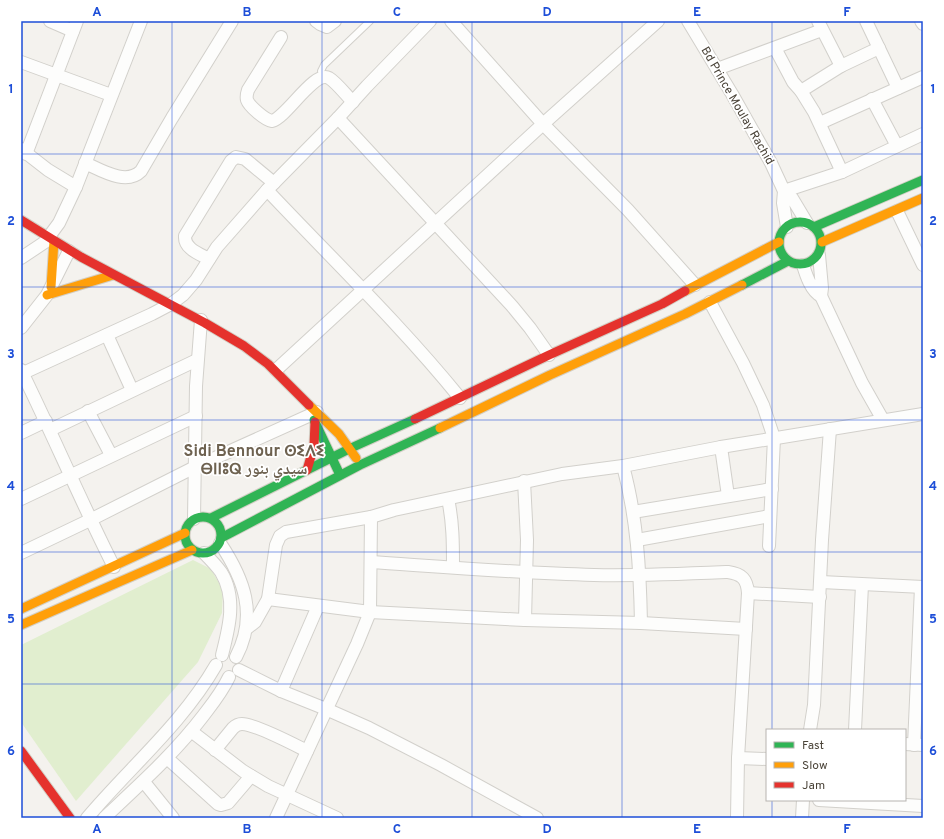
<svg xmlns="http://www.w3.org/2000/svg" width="944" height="839" viewBox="0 0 944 839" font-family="Overpass,'Noto Naskh Arabic','Noto Sans Tifinagh',sans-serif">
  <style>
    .green { fill: #e1eecf }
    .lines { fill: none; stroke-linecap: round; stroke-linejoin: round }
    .lane-casing { stroke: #d2d0cb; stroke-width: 8 }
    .street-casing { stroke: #d2d0cb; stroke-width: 14 }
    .fast-casing { stroke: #d3cfc5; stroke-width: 11 }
    .slow-casing { stroke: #d3cfc5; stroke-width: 11 }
    .jam-casing { stroke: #d3cfc5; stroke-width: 11 }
    .lane { stroke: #fdfdfc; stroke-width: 6 }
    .street { stroke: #fdfdfc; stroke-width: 12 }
    .fast { stroke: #30b455; stroke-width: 9 }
    .slow { stroke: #ff9f0a; stroke-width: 9 }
    .jam { stroke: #e5322d; stroke-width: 9 }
    .grid { fill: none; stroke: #1d4ed8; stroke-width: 1; stroke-opacity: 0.55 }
    .labels { text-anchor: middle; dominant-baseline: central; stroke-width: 3.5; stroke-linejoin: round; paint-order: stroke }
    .street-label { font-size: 12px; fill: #4b4439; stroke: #fff }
    .district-label { font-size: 16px; font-weight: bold; fill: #6e6250; stroke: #fff }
    .neatline { fill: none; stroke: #1d4ed8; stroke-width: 1.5 }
    .grid-label { font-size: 13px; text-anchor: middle; font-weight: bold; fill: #1d4ed8 }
  </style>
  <rect width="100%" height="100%" fill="#f4f2ee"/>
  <!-- green -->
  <polygon class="green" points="193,560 211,569 223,590 222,613 198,662 76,801 21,722 21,645"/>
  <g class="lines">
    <defs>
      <polyline id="lane" points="323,77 321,71 324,65 370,21"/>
      <g id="street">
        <polyline points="50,21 73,31"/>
        <polyline points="316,21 320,24 327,27 335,21"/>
        <polyline points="451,21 543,124 628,210 695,285"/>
        <polyline points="688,21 732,94 771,163 784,191 842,172 923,134"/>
        <polyline points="818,21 841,66"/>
        <polyline points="866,21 898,88"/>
        <polyline points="921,21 923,24"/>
        <path d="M 281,37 L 248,90 C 247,93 246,96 247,100 C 249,106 265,120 272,121 C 287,117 314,70 329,78 C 336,82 346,95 353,102"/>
        <polyline points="775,48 793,82 801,91 814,112 842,172"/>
        <polyline points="21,62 111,95"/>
        <polyline points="717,69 822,30"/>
        <polyline points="801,91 841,66 879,48"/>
        <polyline points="872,99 897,146"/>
        <polyline points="338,118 512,306 530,328 549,355"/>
        <polyline points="820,123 923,77"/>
        <polyline points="21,149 48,170 76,187"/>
        <polyline points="26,154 77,21"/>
        <path d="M 85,163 C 101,170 126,186 141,171 L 172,118 L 232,21"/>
        <path d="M 267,190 C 332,259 400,324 460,398"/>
        <polyline points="897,211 923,265"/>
        <polyline points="787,227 783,203 784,191 792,198 807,223"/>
        <polyline points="21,258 45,242 59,223 76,187 141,21"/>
        <path d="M 209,259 C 200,254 184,249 185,236 L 231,161 L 236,157 L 245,159 L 274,183"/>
        <path d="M 803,265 C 806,275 811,291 821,296 L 822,288 L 819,255"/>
        <polyline points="821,296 862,383 883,420"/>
        <polyline points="710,302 743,363 763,405 774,438 769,546"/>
        <polyline points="21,328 47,295 69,251"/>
        <polyline points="107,335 132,390"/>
        <path d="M 21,370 C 53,435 81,502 114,567"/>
        <polyline points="276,370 543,124 658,21"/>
        <polyline points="21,374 152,314 171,304 183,295 196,280 217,247 267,190 338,118 367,86 430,21"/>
        <polyline points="88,411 111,455"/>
        <polyline points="50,430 197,360"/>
        <polyline points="21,433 46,421"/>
        <polyline points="721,447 728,496"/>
        <path d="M 623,466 C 637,517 640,570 641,623"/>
        <polyline points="524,481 527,540 525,620"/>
        <polyline points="21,499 196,416"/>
        <path d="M 448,499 C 453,522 453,544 453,567"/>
        <polyline points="633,512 772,489"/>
        <polyline points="194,519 196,386 201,320"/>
        <polyline points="637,540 770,516"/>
        <path d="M 220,543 C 244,579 258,615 236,657"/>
        <polyline points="21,553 90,520 195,467 317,412"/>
        <path d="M 204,553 C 210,559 216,565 221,572 C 237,598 229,628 222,655"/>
        <path d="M 371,562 C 445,567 520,573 594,575 C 639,576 683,574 728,572 C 742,574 747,579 748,593 L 738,758 L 737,818"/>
        <polyline points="821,582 923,587"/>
        <polyline points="748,593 820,597"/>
        <polyline points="268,599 370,612 525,620 641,623 746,629"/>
        <polyline points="246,629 255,622 268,599 276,545 280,536 286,532 371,517 394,510 562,474 623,466 721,447 923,414"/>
        <polyline points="239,670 281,691 326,709 369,728 441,765 537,818"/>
        <polyline points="281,691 318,606"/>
        <polyline points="810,730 814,705 822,540 830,429"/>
        <polyline points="855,730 862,585"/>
        <polyline points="191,731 243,771 268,786 337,818"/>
        <polyline points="905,744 923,745"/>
        <polyline points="914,745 921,587"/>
        <path d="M 215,750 L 233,728 C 236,725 238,724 242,724 C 255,724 293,744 307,751"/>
        <polyline points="167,758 218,804 221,805 228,803 251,776"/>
        <polyline points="738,758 767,759"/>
        <polyline points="144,782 173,818"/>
        <polyline points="819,800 923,806"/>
        <path d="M 87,818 C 130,767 182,724 216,665"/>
        <path d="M 104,818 C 139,785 174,754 203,716 C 213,703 222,692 229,677"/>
        <polyline points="276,818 357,644 370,612 371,517"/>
        <polyline points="802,818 803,800"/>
      </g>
      <g id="fast">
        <circle cx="800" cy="243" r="21"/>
        <polyline points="814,227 923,180"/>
        <polyline points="742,285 788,261"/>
        <polyline points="314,420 340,475"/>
        <circle cx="203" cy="535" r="18"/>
        <polyline points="211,518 351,448 415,419"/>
        <polyline points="221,538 360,465 440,428"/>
      </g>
      <g id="slow">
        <polyline points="822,242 923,198"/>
        <polyline points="51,287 54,241"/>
        <polyline points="685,291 779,242"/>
        <polyline points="47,295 113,275"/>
        <polyline points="309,405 339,434 356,458"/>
        <polyline points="440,428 550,375 685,314 742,285"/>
        <polyline points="21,609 185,533"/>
        <polyline points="21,625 192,550"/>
      </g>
      <g id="jam">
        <polyline points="21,220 81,257 205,323 244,346 268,364 309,405"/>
        <polyline points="415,419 549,355 662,304 685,291"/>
        <polyline points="307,470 314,446 315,422"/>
        <polyline points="21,751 70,818"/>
      </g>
    </defs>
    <!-- lane casing -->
    <use href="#lane" class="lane-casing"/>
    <!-- street casing -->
    <use href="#street" class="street-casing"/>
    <!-- fast casing -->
    <use href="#fast" class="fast-casing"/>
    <!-- slow casing -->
    <use href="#slow" class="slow-casing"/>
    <!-- jam casing -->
    <use href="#jam" class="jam-casing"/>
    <!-- lane -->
    <use href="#lane" class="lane"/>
    <!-- street -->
    <use href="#street" class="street"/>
    <!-- fast -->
    <use href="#fast" class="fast"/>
    <!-- slow -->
    <use href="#slow" class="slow"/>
    <!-- jam -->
    <use href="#jam" class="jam"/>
  </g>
  <!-- grid -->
  <path class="grid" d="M 172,21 L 172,818M 322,21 L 322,818M 472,21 L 472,818M 622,21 L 622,818M 772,21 L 772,730M 21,154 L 923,154M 21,287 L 923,287M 21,420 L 923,420M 21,552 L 923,552M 21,684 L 923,684M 772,800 L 772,818"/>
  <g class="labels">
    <!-- street labels -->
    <g class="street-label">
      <text transform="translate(737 106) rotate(60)">Bd Prince Moulay Rachid</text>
    </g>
    <!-- district labels -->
    <g class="district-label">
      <text x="254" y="452">Sidi Bennour ⵙⵉⴷⵉ<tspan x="254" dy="18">ⴱⵏⵏⵓⵕ سيدي بنور</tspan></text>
    </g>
  </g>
  <!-- border -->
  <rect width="944" height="839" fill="none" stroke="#ffffff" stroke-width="44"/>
  <!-- legend -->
  <rect x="766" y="729" width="140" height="72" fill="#ffffff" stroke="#b7b4b0"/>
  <rect x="774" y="742" width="20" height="6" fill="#30b455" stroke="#b7b4b0"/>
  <text x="802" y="749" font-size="12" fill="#4b4439">Fast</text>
  <rect x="774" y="762" width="20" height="6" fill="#ff9f0a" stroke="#b7b4b0"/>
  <text x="802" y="769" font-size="12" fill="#4b4439">Slow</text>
  <rect x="774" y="782" width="20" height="6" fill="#e5322d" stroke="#b7b4b0"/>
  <text x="802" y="789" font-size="12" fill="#4b4439">Jam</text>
  <rect x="22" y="22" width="900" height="795" class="neatline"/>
  <g class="grid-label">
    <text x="97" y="16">A</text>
    <text x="247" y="16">B</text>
    <text x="397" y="16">C</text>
    <text x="547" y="16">D</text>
    <text x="697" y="16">E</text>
    <text x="847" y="16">F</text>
    <text x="11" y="93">1</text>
    <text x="933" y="93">1</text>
    <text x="11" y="225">2</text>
    <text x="933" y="225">2</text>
    <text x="11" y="358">3</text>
    <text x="933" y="358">3</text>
    <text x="11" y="490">4</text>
    <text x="933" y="490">4</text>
    <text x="11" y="623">5</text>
    <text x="933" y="623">5</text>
    <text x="11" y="755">6</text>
    <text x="933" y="755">6</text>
    <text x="97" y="833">A</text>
    <text x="247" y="833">B</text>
    <text x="397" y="833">C</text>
    <text x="547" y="833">D</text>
    <text x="697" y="833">E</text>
    <text x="847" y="833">F</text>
  </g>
</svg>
